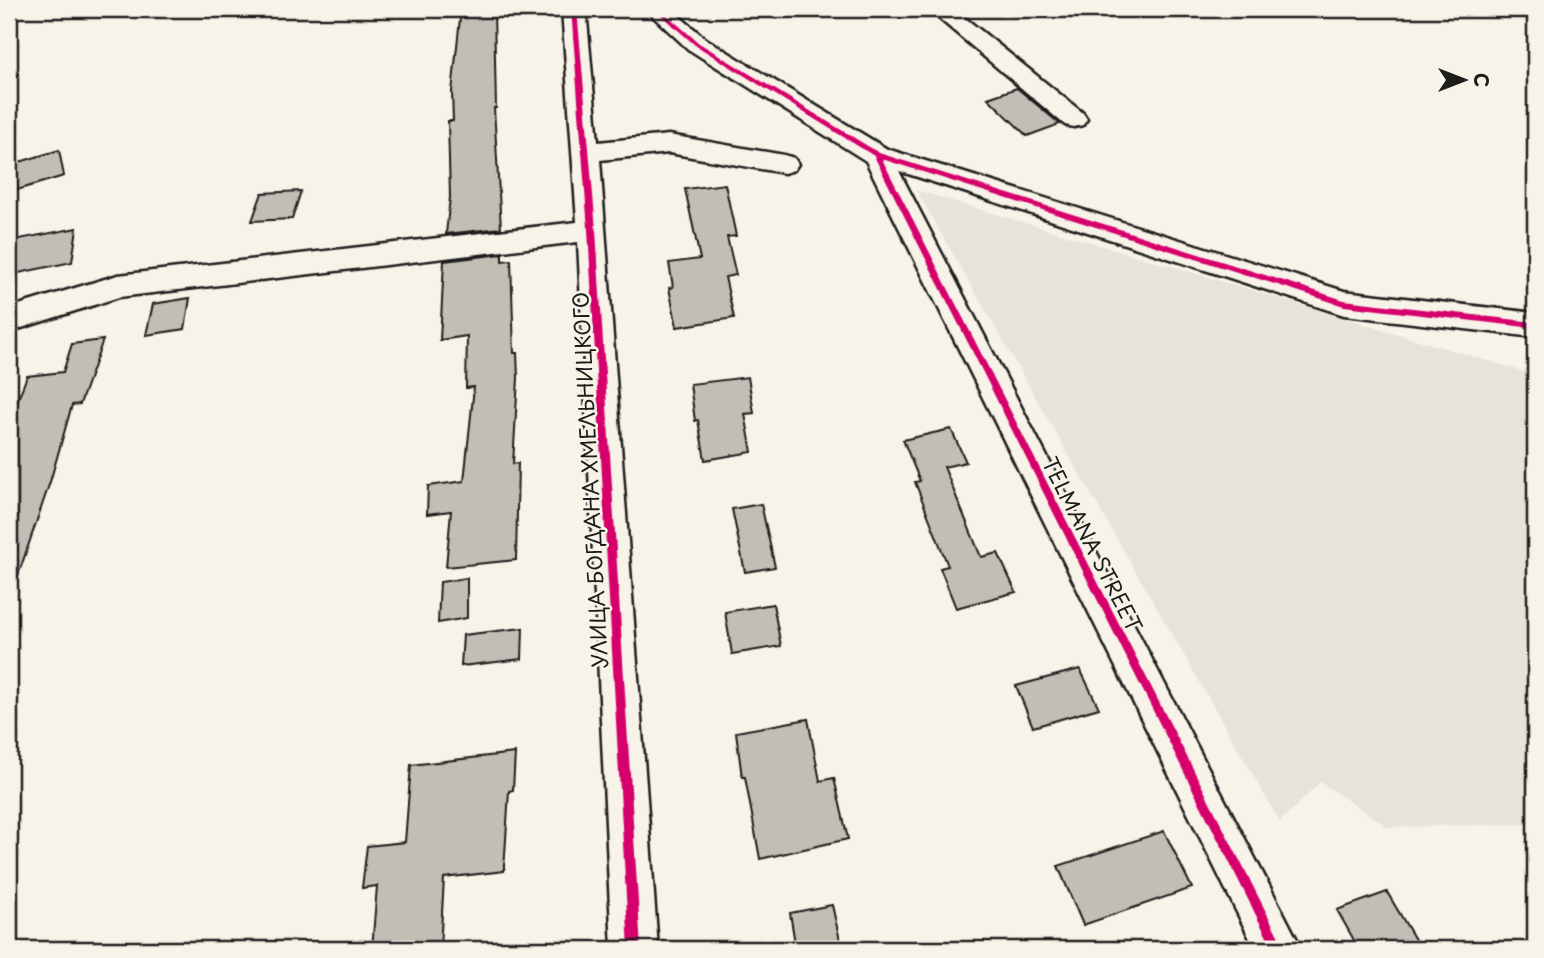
<svg xmlns="http://www.w3.org/2000/svg" width="1544" height="958" viewBox="0 0 1544 958" font-family="'Playpen Sans',sans-serif">
  <style>
    .built { fill: #e6e3d9 }
    .building { fill: #c0beb5; stroke: #1c1c1c; stroke-width: 2 }
    .lines { fill: none; stroke-linecap: round; stroke-linejoin: round }
    .minor-casing { stroke: #1c1c1c; stroke-width: 5 }
    .minor { fill: #f7f3e8; fill-rule: evenodd }
    .cycleway-casing { stroke: #f7f3e8; stroke-width: 4 }
    .cycleway { fill: #d6006c; fill-rule: evenodd }
    .labels { text-anchor: middle; dominant-baseline: central; stroke-width: 5; stroke-linejoin: round; paint-order: stroke }
    .street-label { font-size: 21px; fill: #1c1c1c; stroke: #f7f3e8 }
  </style>
  <rect width="100%" height="100%" fill="#f7f3e8"/>
  <filter id="ink" filterUnits="userSpaceOnUse"><feTurbulence type="fractalNoise" baseFrequency=".0143" numOctaves="2"/><feDisplacementMap in="SourceGraphic" scale="14" xChannelSelector="R" yChannelSelector="G"/><feConvolveMatrix kernelMatrix="1 2 1 2 8 2 1 2 1" color-interpolation-filters="sRGB"/></filter>
  <g filter="url(#ink)">
    <!-- built -->
    <polygon class="built" points="916,190 1535,375 1535,824 1388,827 1320,782 1280,822"/>
    <!-- building -->
    <g class="building">
      <polygon points="461,9 494,9 496,108 494,108 501,228 446,234 450,197 448,121 453,121 452,92"/>
      <polygon points="1017,88 1060,124 1027,136 988,98"/>
      <polygon points="59,150 64,176 17,190 13,164"/>
      <polygon points="725,184 736,236 727,237 736,275 725,277 734,318 677,327 669,288 673,287 669,263 700,259 685,189"/>
      <polygon points="301,191 292,219 252,221 262,193"/>
      <polygon points="77,228 72,262 9,275 14,240"/>
      <polygon points="502,254 502,261 511,260 514,353 517,353 518,378 513,464 518,463 516,560 446,567 451,511 427,514 428,486 464,481 474,387 466,388 467,336 440,340 444,261"/>
      <polygon points="190,298 185,329 146,335 153,304"/>
      <polygon points="103,340 80,404 72,405 50,482 13,590 9,589 9,423 27,376 63,372 72,344"/>
      <polygon points="748,377 754,413 745,414 752,452 705,460 698,420 695,421 690,384"/>
      <polygon points="951,429 966,462 944,467 981,557 998,553 1016,592 956,608 940,568 948,566 915,482 920,481 903,440"/>
      <polygon points="761,504 775,567 745,572 732,509"/>
      <polygon points="467,578 467,618 438,623 440,582"/>
      <polygon points="773,604 781,646 732,654 725,612"/>
      <polygon points="523,628 522,659 461,666 463,635"/>
      <polygon points="1080,669 1099,708 1033,727 1016,686"/>
      <polygon points="808,719 820,781 834,778 848,839 760,859 745,777 742,777 736,732"/>
      <polygon points="515,753 513,790 509,791 504,871 444,878 440,949 372,949 377,886 362,888 367,846 405,842 411,765"/>
      <polygon points="1164,831 1192,888 1083,925 1058,866"/>
      <polygon points="1387,892 1417,943 1398,949 1359,949 1337,910"/>
      <polygon points="832,905 842,949 796,949 790,913"/>
    </g>
    <g class="lines">
      <defs>
        <g id="minor">
          <polygon points="562,9 586,9 598,142 669,135 784,155 794,158 798,164 794,170 784,173 669,153 600,160 658,949 612,949 578,242 119,297 9,332 9,308 118,275 577,222"/>
          <polygon points="645,9 671,9 706,39 887,149 1344,291 1535,313 1535,337 1344,315 899,171 1302,949 1255,949 866,161 688,49"/>
          <polygon points="928,9 954,9 1083,113 1087,119 1083,125 1074,127 1065,125"/>
        </g>
      </defs>
      <!-- minor casing -->
      <use href="#minor" class="minor-casing"/>
      <!-- minor -->
      <use href="#minor" class="minor"/>
      <defs>
        <g id="cycleway">
          <polygon points="571,9 577,9 596,230 641,949 629,949 588,230"/>
          <polygon points="654,9 660,9 699,43 879,153 1344,300 1535,322 1535,328 1344,306 882,159 1285,949 1273,949 874,156 695,45"/>
        </g>
      </defs>
      <!-- cycleway casing -->
      <use href="#cycleway" class="cycleway-casing"/>
      <!-- cycleway -->
      <use href="#cycleway" class="cycleway"/>
    </g>
  </g>
  <g class="labels">
    <!-- street labels -->
    <g class="street-label">
      <text transform="translate(589 480) rotate(-93)">УЛИЦА БОГДАНА ХМЕЛЬНИЦКОГО</text>
      <text transform="translate(1093 544) rotate(63)">TELMANA STREET</text>
    </g>
  </g>
  <!-- margin -->
  <rect width="1544" height="958" fill="none" stroke="#f7f3e8" stroke-width="35"/>
  <rect x="18" y="18" width="1509" height="923" fill="none" stroke="#1c1c1c" stroke-width="2.5" filter="url(#ink)"/>
  <!-- north arrow -->
  <g transform="translate(1464 80) rotate(90)" stroke="#f7f3e8" stroke-width="5" paint-order="stroke">
  <path d="M0-5L12 26L0 18L-12 26Z" fill="#1c1c1c"/>
  <text y="-10" font-size="19" font-weight="bold" text-anchor="middle" fill="#1c1c1c">С</text>
  </g>
</svg>
